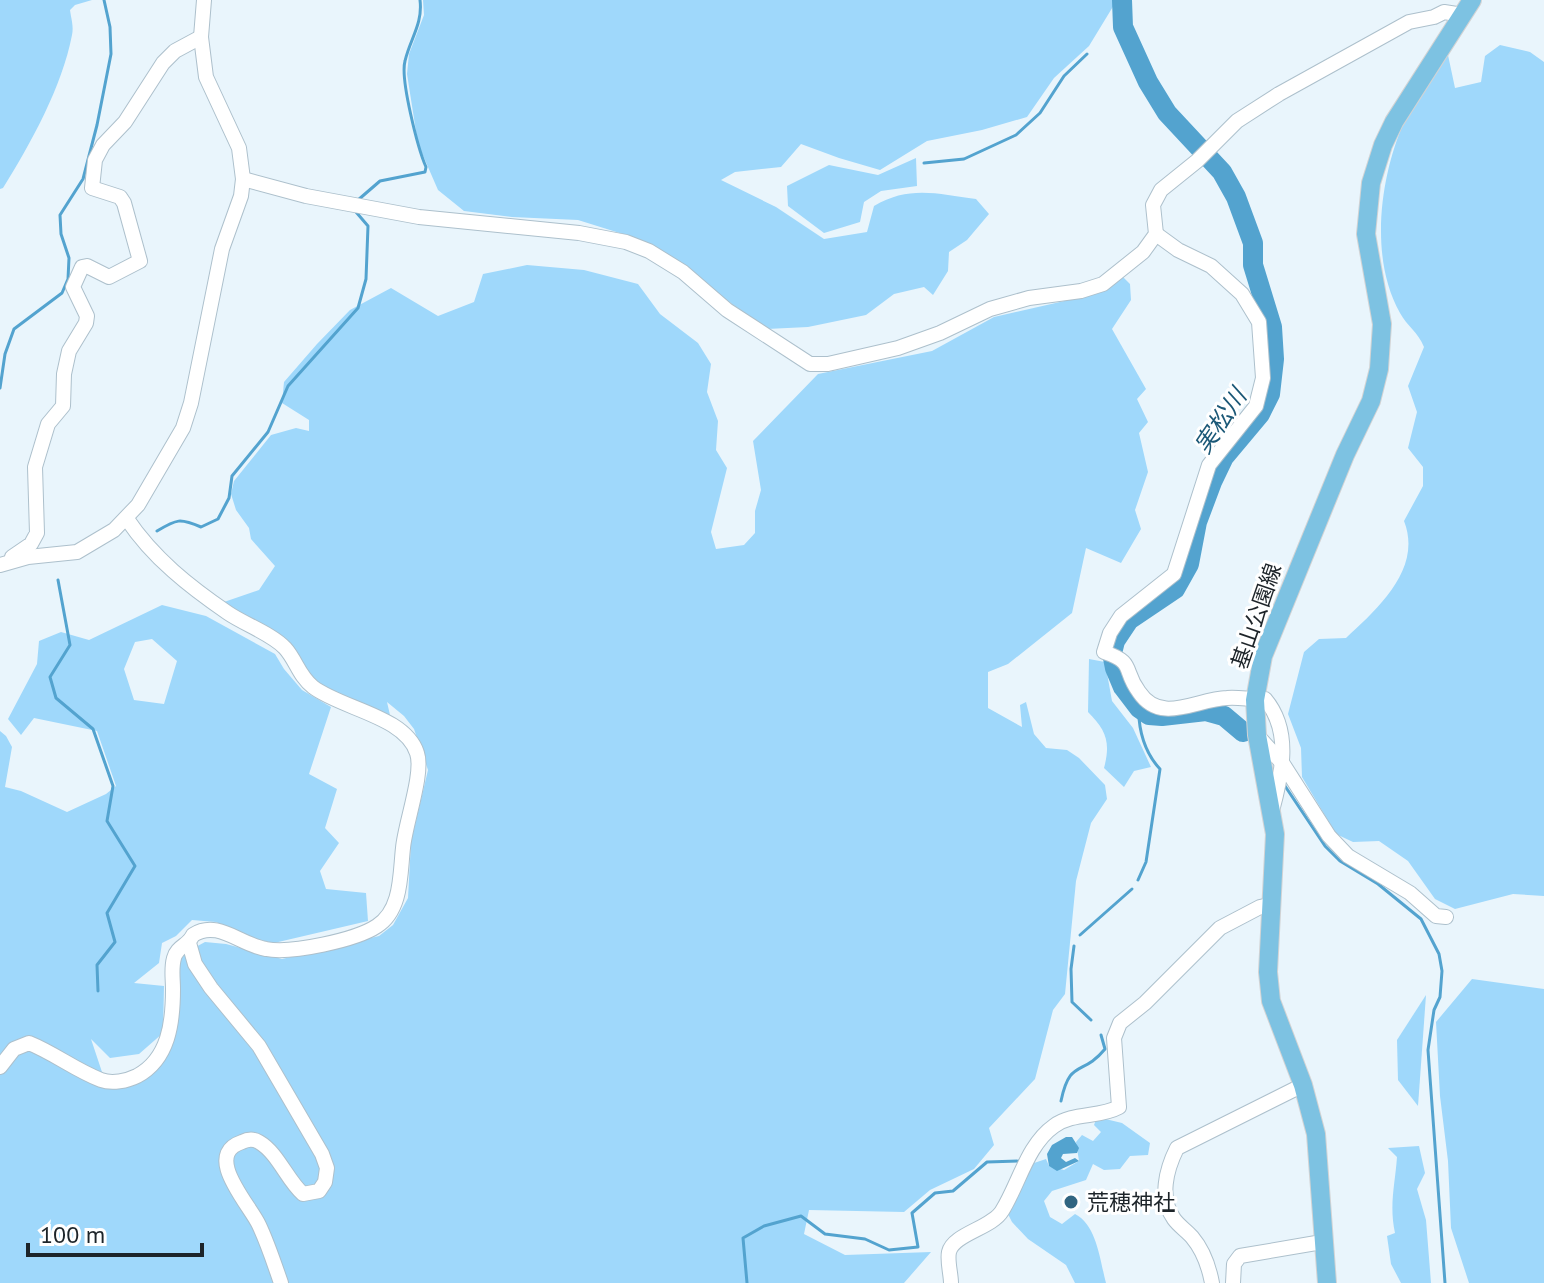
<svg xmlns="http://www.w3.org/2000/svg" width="1544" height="1283" viewBox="0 0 1544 1283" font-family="'PT Sans','Noto Sans JP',sans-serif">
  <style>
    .green { fill: #9fd8fb; fill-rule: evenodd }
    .water { fill: #53a3cf }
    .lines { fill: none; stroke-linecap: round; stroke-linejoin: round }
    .stream { stroke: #53a3cf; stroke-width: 3 }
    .river { stroke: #53a3cf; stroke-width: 20 }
    .minor-casing { stroke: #adc0cc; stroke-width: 16 }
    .major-casing { stroke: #d2d3d4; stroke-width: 20 }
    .minor { stroke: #fff; stroke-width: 14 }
    .major { stroke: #7dc2e2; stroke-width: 18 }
    .poi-dot { fill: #316581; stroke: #fff; stroke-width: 3 }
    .labels { text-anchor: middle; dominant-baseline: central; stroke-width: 6; stroke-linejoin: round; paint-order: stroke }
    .street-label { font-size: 22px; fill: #1d2429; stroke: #fff }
    .poi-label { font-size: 22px; fill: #1d2429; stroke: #fff; text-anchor: start }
    .water-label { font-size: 24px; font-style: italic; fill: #1b5877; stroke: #fff }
  </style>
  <rect width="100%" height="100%" fill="#e9f5fc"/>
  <!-- green -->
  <g class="green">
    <path d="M 0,0 L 92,0 L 75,5 L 70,10 C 71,18 74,27 72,35 C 62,87 31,143 3,188 L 0,189 Z"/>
    <path d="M 423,0 L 1117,0 L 1089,46 L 1054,78 L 1027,117 L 982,130 L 927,141 L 880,170 L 839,158 L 801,144 L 781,167 L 735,172 L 721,180 L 776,207 L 824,239 L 867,232 L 874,206 C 909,185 938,194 976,199 L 989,214 L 967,240 L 949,252 L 948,271 L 933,295 L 924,287 L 894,294 L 866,315 L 808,327 L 767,329 L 651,246 L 626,235 L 578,220 L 512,217 L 464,211 L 438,190 L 418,144 L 407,74 L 409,54 L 424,15 Z"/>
    <path d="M 1500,45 L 1530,52 L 1544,62 L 1544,896 L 1513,894 L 1455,909 L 1435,899 L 1408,861 L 1379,841 L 1353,842 L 1336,834 L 1302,777 L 1301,748 L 1288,714 L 1304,652 L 1319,639 L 1346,638 C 1377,609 1423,569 1404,521 L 1423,486 L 1423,467 L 1408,448 L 1417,412 L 1408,386 L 1424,347 C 1418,332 1407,326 1400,313 C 1369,258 1380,177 1404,122 C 1414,98 1434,76 1448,55 L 1455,88 L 1481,82 L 1485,56 Z"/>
    <polygon points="916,158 917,186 881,191 864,202 860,222 824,233 788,206 787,186 829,165 878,175"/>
    <path d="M 527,265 L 584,270 L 638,284 L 660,314 L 698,343 L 711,364 L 707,392 L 718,421 L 716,450 L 727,468 L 711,532 L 716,549 L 744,545 L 755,533 L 755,511 L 761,490 L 753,441 L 818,374 L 932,351 L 994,317 L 1082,297 L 1106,289 L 1123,277 L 1130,284 L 1131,300 L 1112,329 L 1146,389 L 1137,399 L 1148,422 L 1139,433 L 1148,472 L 1135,510 L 1141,529 L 1121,563 L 1086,548 L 1072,613 L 1008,664 L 988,672 L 988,708 L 1022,727 L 1020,705 L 1026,702 L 1034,734 L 1046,748 L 1067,750 L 1079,758 L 1105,785 L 1107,799 L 1091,823 L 1076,881 L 1065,994 L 1053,1010 L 1035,1079 L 989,1128 L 994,1145 L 974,1169 L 930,1190 L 904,1212 L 809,1210 L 804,1234 L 845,1255 L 931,1252 L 904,1283 L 0,1283 L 0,731 L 6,736 L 12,747 L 5,787 L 21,791 L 67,812 L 106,794 L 116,786 L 97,731 L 34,718 L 21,735 L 8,719 L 37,664 L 39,641 L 61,632 L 89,640 L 162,605 L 206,616 L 275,654 L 284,669 L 302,690 L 331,707 L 309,774 L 337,789 L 325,828 L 339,843 L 320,871 L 326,889 L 366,893 L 368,921 L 274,943 L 250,938 L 216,922 L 192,920 L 176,936 L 162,943 L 159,963 L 134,983 L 164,986 L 163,1033 L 139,1054 L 110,1058 L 91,1039 L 107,1087 L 157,1065 L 181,955 L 205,942 L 226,944 L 282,959 L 379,936 L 393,925 L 408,898 L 411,842 L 428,770 L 414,729 L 404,716 L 387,702 L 390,715 L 327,690 L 309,674 L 284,639 L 224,602 L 259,590 L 275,566 L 251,539 L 249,528 L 236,510 L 231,494 L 234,481 L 271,435 L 296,428 L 309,431 L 309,420 L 282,403 L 284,382 L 317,344 L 350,310 L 391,288 L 438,316 L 474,302 L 483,274 ZM 152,639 L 177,661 L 164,704 L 134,700 L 124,669 L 135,642 Z"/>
    <path d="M 1089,659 L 1105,662 L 1112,701 L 1133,728 L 1151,767 L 1134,771 L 1124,787 L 1104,768 C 1111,742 1106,730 1088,712 Z"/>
    <polygon points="1472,979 1544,989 1544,1283 1469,1283 1451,1228 1448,1161 1440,1096 1436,1022"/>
    <polygon points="1426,995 1418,1106 1398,1080 1397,1040"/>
    <path d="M 1097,1117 L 1122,1123 L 1150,1143 L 1148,1155 L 1130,1156 L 1120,1169 L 1104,1170 L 1093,1164 L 1086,1180 L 1052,1191 L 1044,1201 L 1050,1217 L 1062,1224 L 1075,1214 C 1097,1225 1100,1261 1106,1283 L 1075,1283 L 1066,1265 L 1028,1239 L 1012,1222 L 1007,1212 L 1028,1165 L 1046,1159 L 1049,1166 L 1064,1170 L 1079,1161 L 1076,1142 L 1082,1135 L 1093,1141 L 1101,1132 L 1094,1125 Z"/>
    <path d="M 1419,1146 L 1425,1173 L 1417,1189 L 1426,1220 L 1431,1283 L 1401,1283 L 1391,1264 L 1387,1236 L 1395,1233 C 1389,1205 1395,1185 1397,1157 L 1388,1148 Z"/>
  </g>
  <!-- water -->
  <polygon class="water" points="1066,1137 1072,1137 1079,1148 1077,1153 1063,1154 1061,1158 1066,1162 1075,1158 1079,1161 1057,1171 1049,1166 1047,1154 1052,1145"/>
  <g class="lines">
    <!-- stream -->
    <g class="stream">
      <polyline points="924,163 964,159 1016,135 1040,113 1064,76 1087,54"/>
      <path d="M 358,200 L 380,181 L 425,172 L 426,167 C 418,149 400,79 405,61 C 410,39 423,24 420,0"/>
      <polyline points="0,388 5,354 14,329 62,293 68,279 69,258 61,234 60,215 83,179 97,125 111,54 110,27 104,0"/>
      <path d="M 157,531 C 177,519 180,518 201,527 L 218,519 L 229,498 L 232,476 L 268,432 L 288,386 L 358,308 L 366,279 L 368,226 L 356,212"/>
      <polyline points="58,580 70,645 50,677 56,698 93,729 113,786 107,821 135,866 107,913 115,942 97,965 98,991"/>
      <polyline points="1285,786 1325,846 1340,861 1378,884 1421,919 1439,954 1442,971 1440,997 1434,1010 1428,1050 1445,1283"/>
      <path d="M 1138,880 L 1146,862 L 1160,769 C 1145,753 1138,730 1139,708"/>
      <polyline points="1080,935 1132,889"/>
      <polyline points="1074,946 1071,969 1072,1002 1091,1020"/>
      <path d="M 1061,1101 C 1070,1058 1082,1077 1105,1049 L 1101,1035"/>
      <polyline points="747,1283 743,1238 764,1226 801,1216 825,1234 865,1239 889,1250 918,1247 912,1213 935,1193 953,1191 987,1162 1022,1161"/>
    </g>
    <!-- river -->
    <polyline class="river" points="1122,0 1123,27 1148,82 1167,113 1222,172 1236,197 1253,243 1253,265 1272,327 1274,359 1270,394 1260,414 1224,457 1212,482 1197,522 1189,564 1175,589 1129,620 1115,641 1112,653 1115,668 1123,687 1139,708 1149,715 1162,716 1206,711 1224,716 1243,732"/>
    <defs>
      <g id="minor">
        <polyline points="243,179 306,196 419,217 579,233 626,242 649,251 683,272 727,310 810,364 828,364 898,348 940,333 990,309 1029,298 1081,291 1103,284 1143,252 1156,234 1153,205 1161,190 1197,161 1237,121 1279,94 1409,22 1434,17 1444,12 1463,15"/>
        <path d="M 1156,234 L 1178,250 L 1211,266 L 1242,294 L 1259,322 L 1263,378 L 1256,406 L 1209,465 L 1174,574 L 1121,616 L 1110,633 L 1104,652 C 1136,663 1122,669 1139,692 C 1161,725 1196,699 1227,698 C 1240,697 1252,700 1265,699 C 1292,731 1282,774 1272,811"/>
        <polyline points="12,557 31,544 37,533 35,467 48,424 63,406 64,374 69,351 86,323 87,316 73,287 82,267 87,266 109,277 140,261 124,203 120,197 92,188 95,160 103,145 125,122 163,63 175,51 201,37"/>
        <polyline points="0,565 28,557 77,552 114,530 138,505 183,428 191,403 222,249 241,196 243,179 239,148 206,77 201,37 204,0"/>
        <polyline points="1257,735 1283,764 1329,836 1348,856 1410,893 1436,916 1446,917"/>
        <path d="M 189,943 L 195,964 L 211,988 L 259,1046 L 322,1154 L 327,1168 L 325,1182 L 319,1191 L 303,1194 C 287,1180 278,1153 259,1142 C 254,1139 248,1139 242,1142 C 202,1155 250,1205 259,1225 C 268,1244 274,1263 281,1283"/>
        <path d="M 0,1067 L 14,1049 L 29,1043 C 54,1053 75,1070 101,1080 C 112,1084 127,1081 137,1076 C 169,1059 173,1022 173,989 C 173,978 171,969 174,958 C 177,946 188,946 193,935 C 218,919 240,945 266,949 C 291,954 356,940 377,926 C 402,910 400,874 403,848 C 405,824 424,773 417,753 C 405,716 342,709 313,687 C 299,676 296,660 285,648 C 272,634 244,624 228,613 C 190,587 153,558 127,519"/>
        <path d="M 951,1283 C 951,1274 947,1261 949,1252 C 953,1234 992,1228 1002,1211 C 1019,1184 1027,1145 1054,1126 C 1073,1112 1099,1118 1119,1107 L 1114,1038 L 1120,1023 L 1145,1003 L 1220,928 L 1260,907 L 1273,904"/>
        <path d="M 1212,1283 C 1209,1267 1203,1250 1192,1237 C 1187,1231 1179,1226 1174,1219 C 1159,1198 1166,1170 1177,1148 L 1303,1085"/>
        <polyline points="1233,1283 1234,1264 1240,1256 1322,1242"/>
      </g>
      <polyline id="major" points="1327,1283 1316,1134 1303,1085 1271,1001 1268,972 1275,834 1257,735 1255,700 1263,656 1345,455 1371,401 1379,369 1382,324 1366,234 1371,183 1383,145 1394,122 1472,0"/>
    </defs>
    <!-- minor casing -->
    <use href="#minor" class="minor-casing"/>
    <!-- major casing -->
    <use href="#major" class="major-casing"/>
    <!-- minor -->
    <use href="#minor" class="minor"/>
    <!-- major -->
    <use href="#major" class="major"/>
  </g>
  <!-- markers -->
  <circle class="poi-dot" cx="1071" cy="1202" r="8"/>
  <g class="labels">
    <!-- street labels -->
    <g class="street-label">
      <text transform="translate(1256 616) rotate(-71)">基山公園線</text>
    </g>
    <!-- poi labels -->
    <g class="poi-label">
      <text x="1087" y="1202">荒穂神社</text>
    </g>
    <!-- water labels -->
    <g class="water-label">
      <text transform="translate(1220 421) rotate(-56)">実松川</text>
    </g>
  </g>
  <!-- scale -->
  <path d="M28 1243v12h174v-12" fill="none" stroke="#1d2429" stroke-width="4"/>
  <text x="40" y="1243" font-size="24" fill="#1d2429" stroke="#ffffff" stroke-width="6" paint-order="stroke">100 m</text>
</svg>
